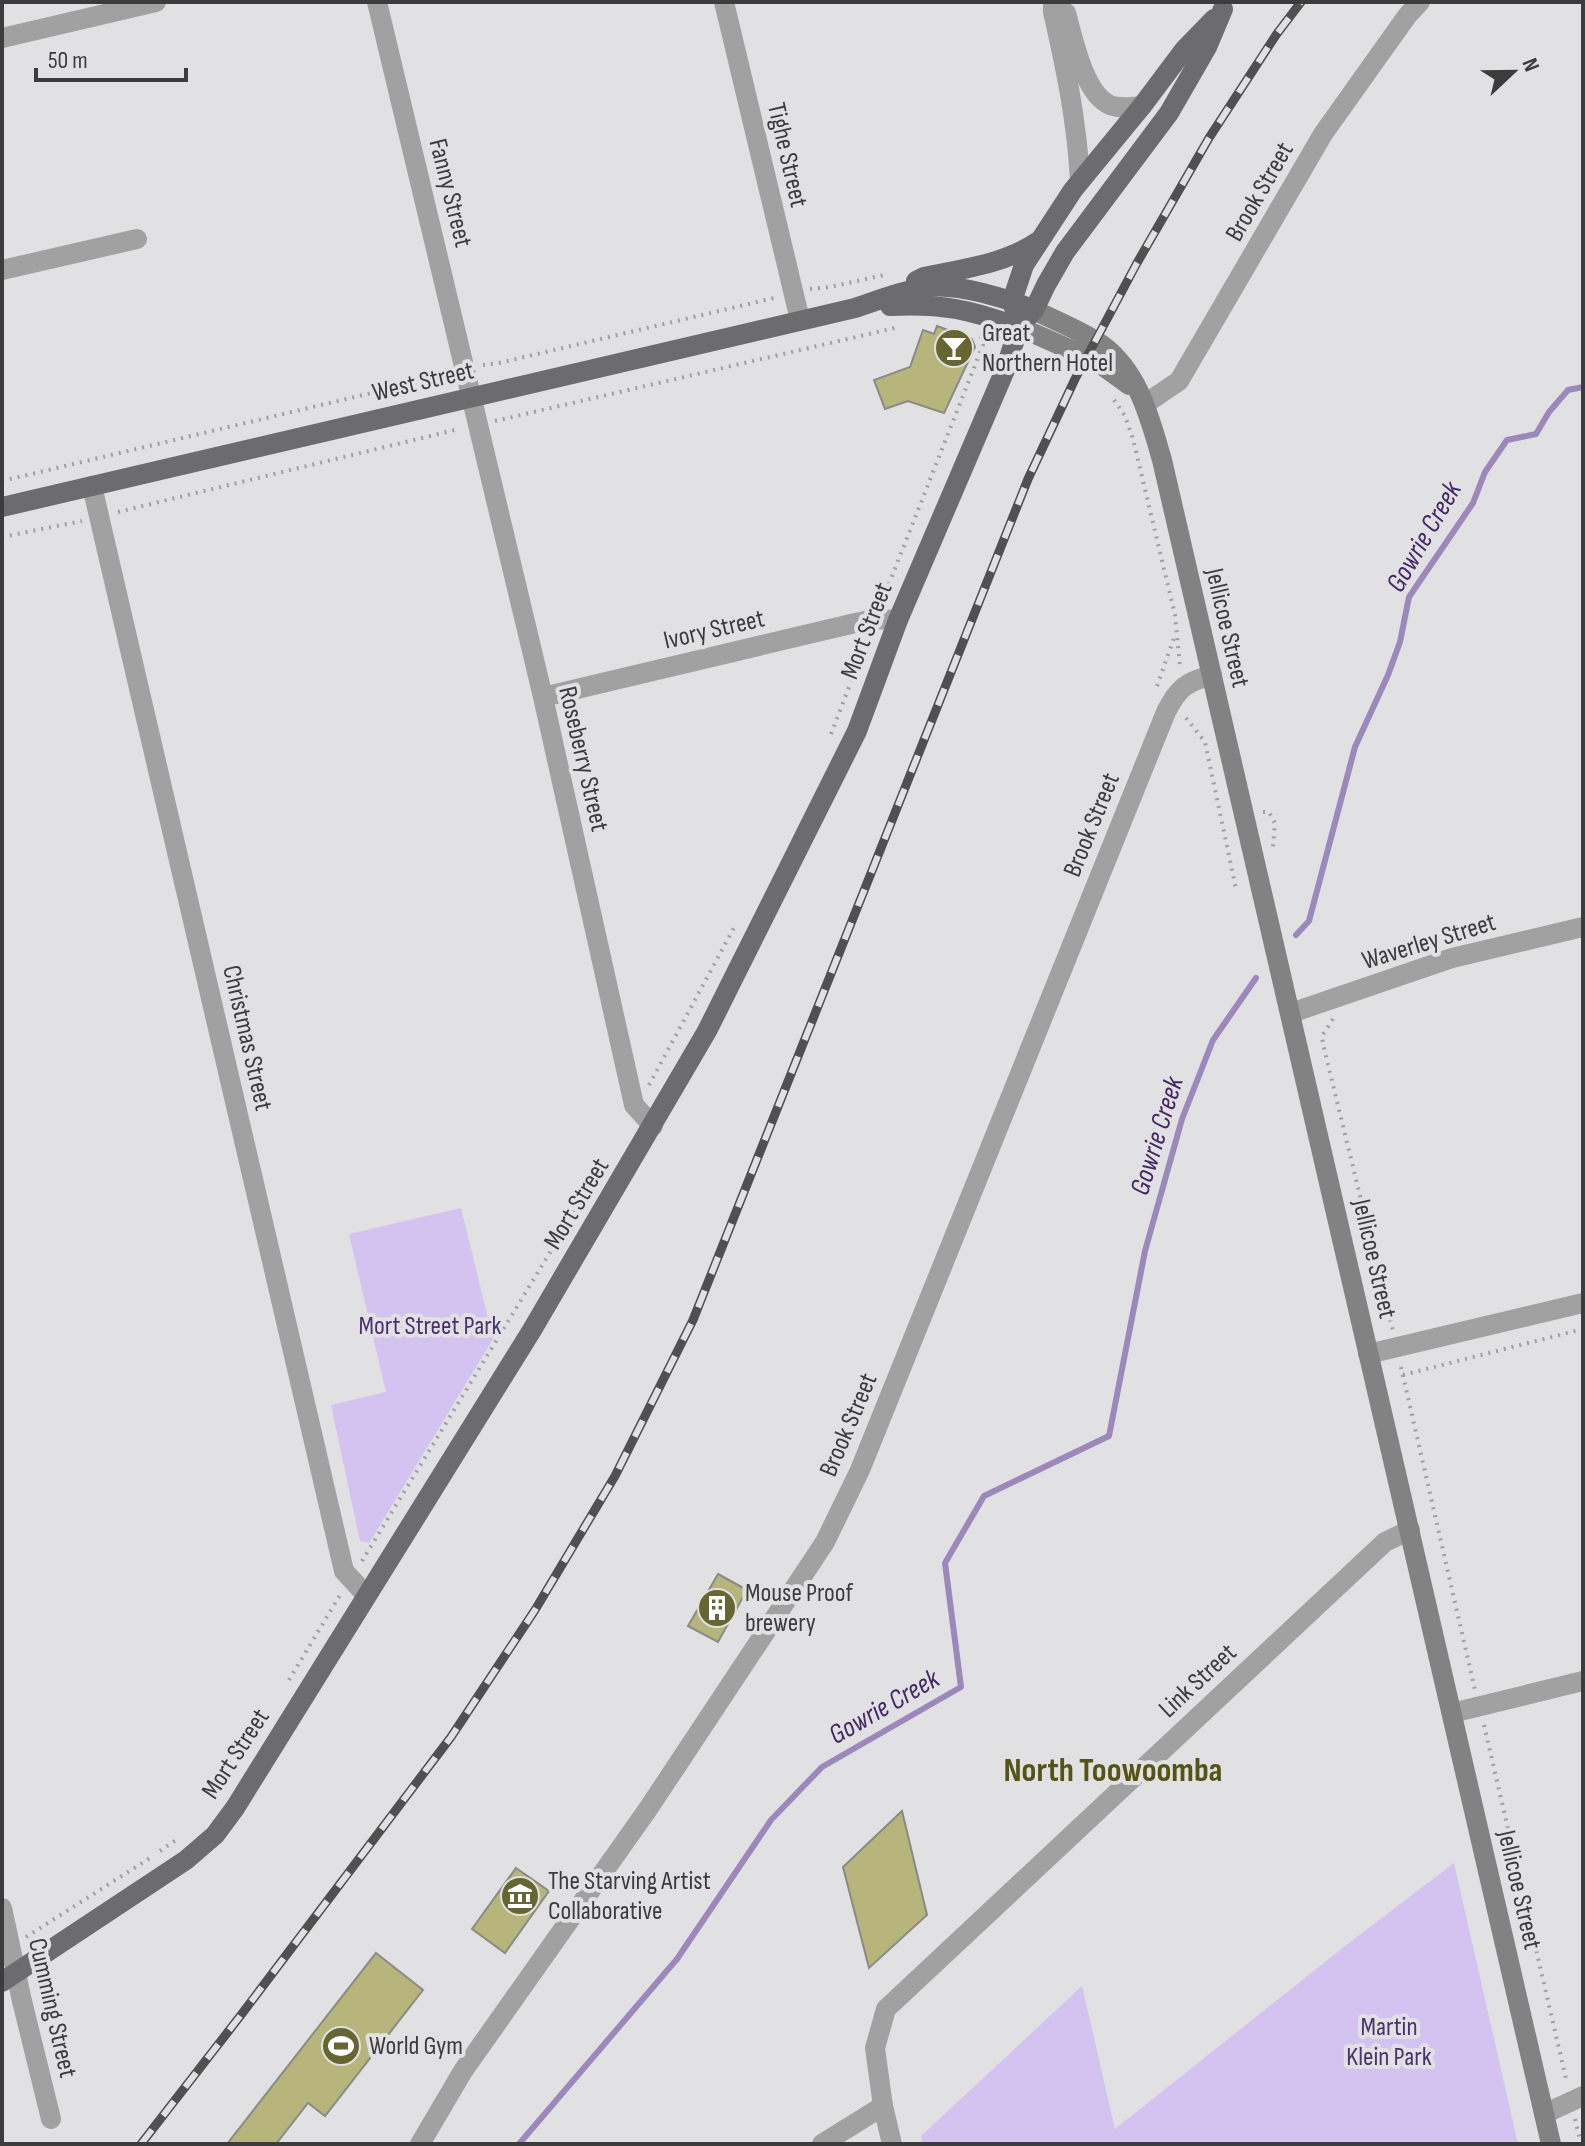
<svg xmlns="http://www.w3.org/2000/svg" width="1585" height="2146" viewBox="0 0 1585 2146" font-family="'Sofia Sans Condensed',sans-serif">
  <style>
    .green { fill: #d4c3f0 }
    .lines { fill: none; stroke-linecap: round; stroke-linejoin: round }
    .stream { stroke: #9d88bc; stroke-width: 6 }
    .building { fill: #b7b57b; stroke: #8a8a87; stroke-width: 2 }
    .path { stroke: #9f9fa1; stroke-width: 4; stroke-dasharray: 2 6; stroke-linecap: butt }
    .minor { stroke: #a1a1a2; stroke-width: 20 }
    .secondary { stroke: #828283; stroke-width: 20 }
    .primary { stroke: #6c6c6e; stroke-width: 20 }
    .rail-casing { stroke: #505051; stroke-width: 9 }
    .rail { stroke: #e1e0e3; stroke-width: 6; stroke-dasharray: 18; stroke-linecap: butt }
    .labels { text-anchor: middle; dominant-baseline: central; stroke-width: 8; stroke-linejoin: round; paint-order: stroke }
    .street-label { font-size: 26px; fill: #3c3c3d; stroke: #e1e0e3 }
    .poi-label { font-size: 26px; fill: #3c3c3d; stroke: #e1e0e3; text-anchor: start }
    .park-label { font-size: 26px; fill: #4d3070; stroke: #e1e0e3 }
    .water-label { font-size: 28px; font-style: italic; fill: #452767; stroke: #e1e0e3 }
    .district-label { font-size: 34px; font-weight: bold; fill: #555316; stroke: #e1e0e3 }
  </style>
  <rect width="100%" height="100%" fill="#e1e0e3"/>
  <!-- green -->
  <g class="green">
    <polygon points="461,1208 493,1339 369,1543 360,1541 331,1405 386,1392 349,1234"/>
    <polygon points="1454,1863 1518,2144 923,2144 921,2136 1082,1986 1115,2129 1345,1946"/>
  </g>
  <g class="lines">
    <!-- stream -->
    <g class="stream">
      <polyline points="1296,935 1309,921 1355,747 1388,675 1400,642 1409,597 1473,503 1485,472 1507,440 1536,434 1549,412 1568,390 1583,387"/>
      <polyline points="519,2144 677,1959 771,1820 822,1767 961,1687 945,1563 984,1496 1109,1436 1145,1251 1182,1119 1213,1040 1256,978"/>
    </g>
  </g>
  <!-- building -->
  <g class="building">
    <polygon points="937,326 972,339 975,347 944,413 908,401 885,409 874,380 910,367 923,330 934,334"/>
    <polygon points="718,1574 747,1590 718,1642 688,1626"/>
    <polygon points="902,1811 927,1915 869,1968 843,1867"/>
    <polygon points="516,1868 549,1891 505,1953 472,1929"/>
    <polygon points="376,1953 423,1990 325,2116 308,2103 276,2144 227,2144"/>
  </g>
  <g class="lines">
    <!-- path -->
    <g class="path">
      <polyline points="810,289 830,287 884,275"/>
      <polyline points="483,365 499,363 774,298"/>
      <polyline points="1033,371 1041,372 1057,364"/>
      <polyline points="1114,400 1125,416 1133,439 1175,615 1180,666"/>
      <polyline points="495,421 899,327"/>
      <polyline points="2,481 447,375"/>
      <polyline points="118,512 459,429"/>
      <polyline points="2,537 82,521"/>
      <polyline points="883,599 983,345 980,335"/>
      <polyline points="1157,686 1174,638"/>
      <polyline points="1186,718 1205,742 1236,889"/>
      <polyline points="831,734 861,656"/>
      <polyline points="1263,812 1269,812 1275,823 1273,847"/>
      <polyline points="1333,1019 1322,1036 1323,1044 1393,1331"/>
      <polyline points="649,1085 736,924"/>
      <polyline points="1401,1367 1475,1690"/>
      <polyline points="1403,1375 1583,1329"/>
      <polyline points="362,1561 599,1172"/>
      <polyline points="289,1680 340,1595"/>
      <polyline points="1484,1725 1567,2083"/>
      <polyline points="160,1851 176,1840"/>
      <polyline points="26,1937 150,1858"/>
      <polyline points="2,2017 3,2017"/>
      <polyline points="1575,2119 1581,2144"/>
    </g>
    <!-- minor -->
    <g class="minor">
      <polyline points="377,2 543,697 634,1105 653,1126"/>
      <polyline points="724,2 800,320"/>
      <path d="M 1053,2 L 1053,12 C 1066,69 1077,122 1080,181"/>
      <path d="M 1066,13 C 1073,38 1084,94 1110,105 C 1120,109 1132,107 1142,106"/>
      <polyline points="2,38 156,2"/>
      <polyline points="2,270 137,239"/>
      <polyline points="1145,404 1179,381 1323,134 1407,16 1420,2"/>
      <polyline points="92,486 344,1571 366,1595"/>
      <polyline points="543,697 851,624 874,619 898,620"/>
      <polyline points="1291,1013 1452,958 1583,927"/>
      <polyline points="1368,1354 1583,1303"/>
      <polyline points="1452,1713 1583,1681"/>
      <polyline points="2,1908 22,2001 51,2119"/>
      <polyline points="1544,2114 1583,2096"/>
      <path d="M 420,2144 L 463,2071 L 648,1809 L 825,1542 L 860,1470 L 1166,712 C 1178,688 1186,682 1212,675"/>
      <polyline points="822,2144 883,2106"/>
      <polyline points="892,2144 883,2106 875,2048 886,2009 1385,1542 1410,1530"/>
    </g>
    <!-- secondary -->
    <g class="secondary">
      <path d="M 1034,310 C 1056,321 1082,331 1102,345 C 1139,372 1150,419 1162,460 L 1551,2144"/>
      <polyline points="1019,327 1096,361 1129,385"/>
    </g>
    <!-- primary -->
    <g class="primary">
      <path d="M 916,281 L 924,277 C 962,269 1005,264 1037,242"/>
      <path d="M 890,306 C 942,303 970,310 1019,327"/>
      <polyline points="1015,311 1012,301 1024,265 1073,190 1142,106 1184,50 1214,19"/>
      <path d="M 2,507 L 855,308 C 879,300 904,290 929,287 C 960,284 1006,298 1034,310"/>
      <polyline points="2,1982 186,1860 215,1835 235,1808 532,1330 707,1031 857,731 898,620 1005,370 1019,327 1034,310 1046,285 1065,252 1169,113 1207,47 1223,9"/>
    </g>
    <defs>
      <polyline id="rail" points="141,2144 241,2015 451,1737 535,1610 615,1476 693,1320 1028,479 1075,379 1137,263 1209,138 1276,35 1301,2"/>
    </defs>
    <!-- rail casing -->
    <use href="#rail" class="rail-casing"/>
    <!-- rail -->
    <use href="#rail" class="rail"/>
  </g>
  <!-- icons -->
  <defs>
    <symbol id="bar-disc" viewBox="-11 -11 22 22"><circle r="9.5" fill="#676632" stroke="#e1e0e3"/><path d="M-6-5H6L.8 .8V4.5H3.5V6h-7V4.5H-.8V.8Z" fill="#fff"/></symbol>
    <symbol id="building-disc" viewBox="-11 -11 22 22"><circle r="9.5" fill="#676632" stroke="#e1e0e3"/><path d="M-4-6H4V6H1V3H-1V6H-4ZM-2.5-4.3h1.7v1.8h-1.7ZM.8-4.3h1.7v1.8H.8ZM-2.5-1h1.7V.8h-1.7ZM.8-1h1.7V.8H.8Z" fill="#fff"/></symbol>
    <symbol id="museum-disc" viewBox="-11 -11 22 22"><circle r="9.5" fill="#676632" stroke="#e1e0e3"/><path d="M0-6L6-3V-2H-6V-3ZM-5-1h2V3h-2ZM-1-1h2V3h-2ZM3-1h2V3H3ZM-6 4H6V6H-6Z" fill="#fff"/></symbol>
    <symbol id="stadium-disc" viewBox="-11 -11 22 22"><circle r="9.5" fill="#676632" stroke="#e1e0e3"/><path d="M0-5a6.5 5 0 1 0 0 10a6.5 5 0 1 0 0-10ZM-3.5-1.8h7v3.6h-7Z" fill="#fff"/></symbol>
  </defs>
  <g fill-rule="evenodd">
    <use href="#bar-disc" x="932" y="326" width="44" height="44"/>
    <use href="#building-disc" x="695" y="1586" width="44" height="44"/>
    <use href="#museum-disc" x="498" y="1874" width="44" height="44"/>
    <use href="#stadium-disc" x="319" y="2024" width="44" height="44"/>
  </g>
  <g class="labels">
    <!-- street labels -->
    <g class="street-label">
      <text transform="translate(787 155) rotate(77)">Tighe Street</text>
      <text transform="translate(1260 192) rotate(-60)">Brook Street</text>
      <text transform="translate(450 193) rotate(76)">Fanny Street</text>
      <text transform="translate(423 382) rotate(-13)">West Street</text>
      <text transform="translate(1227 628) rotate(77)">Jellicoe Street</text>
      <text transform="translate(714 630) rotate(-13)">Ivory Street</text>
      <text transform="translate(867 631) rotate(-69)">Mort Street</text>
      <text transform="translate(583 759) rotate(77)">Roseberry Street</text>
      <text transform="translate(1092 825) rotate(-68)">Brook Street</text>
      <text transform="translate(1429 942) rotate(-17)">Waverley Street</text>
      <text transform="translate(247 1038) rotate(77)">Christmas Street</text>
      <text transform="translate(577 1204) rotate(-59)">Mort Street</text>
      <text transform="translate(1374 1259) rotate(77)">Jellicoe Street</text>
      <text transform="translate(849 1425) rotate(-67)">Brook Street</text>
      <text transform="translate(1198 1681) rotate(-43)">Link Street</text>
      <text transform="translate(236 1754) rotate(-57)">Mort Street</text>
      <text transform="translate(1519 1890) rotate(77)">Jellicoe Street</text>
      <text transform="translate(52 2008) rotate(77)">Cumming Street</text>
    </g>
    <!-- poi labels -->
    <g class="poi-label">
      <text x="982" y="333">Great<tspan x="982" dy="30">Northern Hotel</tspan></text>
      <text x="745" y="1593">Mouse Proof<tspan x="745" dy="30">brewery</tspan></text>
      <text x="548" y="1881">The Starving Artist<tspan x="548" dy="30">Collaborative</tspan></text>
      <text x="369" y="2046">World Gym</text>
    </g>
    <!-- park labels -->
    <g class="park-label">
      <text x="430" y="1326">Mort Street Park</text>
      <text x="1389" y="2027">Martin<tspan x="1389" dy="30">Klein Park</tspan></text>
    </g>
    <!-- water labels -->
    <g class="water-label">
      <text transform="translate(1424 537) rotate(-60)">Gowrie Creek</text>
      <text transform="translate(1157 1136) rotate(-73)">Gowrie Creek</text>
      <text transform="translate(884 1707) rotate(-30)">Gowrie Creek</text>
    </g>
    <!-- district labels -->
    <g class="district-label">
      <text x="1113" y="1770">North Toowoomba</text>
    </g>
  </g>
  <!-- border -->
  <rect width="1585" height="2146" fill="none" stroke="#3c3c3d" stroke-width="8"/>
  <!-- north arrow -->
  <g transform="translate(1513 72) rotate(68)" stroke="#e1e0e3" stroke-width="6" paint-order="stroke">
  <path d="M0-6L14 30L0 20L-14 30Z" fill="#3c3c3d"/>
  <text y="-12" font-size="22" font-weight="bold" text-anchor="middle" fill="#3c3c3d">N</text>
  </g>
  <!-- scale -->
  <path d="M36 68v12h150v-12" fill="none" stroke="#3c3c3d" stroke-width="4"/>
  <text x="48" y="68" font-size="24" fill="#3c3c3d" stroke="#e1e0e3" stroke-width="6" paint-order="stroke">50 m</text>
</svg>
